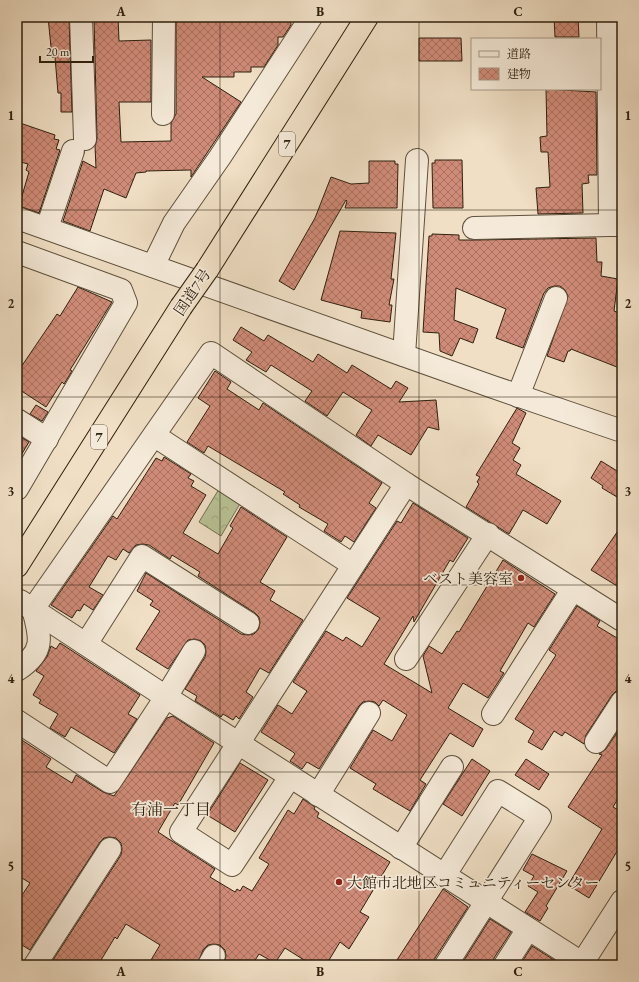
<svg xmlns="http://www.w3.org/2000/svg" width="639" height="982" viewBox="0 0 639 982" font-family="'EB Garamond','Noto Serif JP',serif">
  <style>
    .park { fill: url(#park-crowns); stroke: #737152 }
    .building { fill: url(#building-cross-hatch); stroke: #2e200e }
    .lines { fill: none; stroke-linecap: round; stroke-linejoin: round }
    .minor-casing { stroke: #5e503c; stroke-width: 24 }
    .highway-casing { stroke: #2e200e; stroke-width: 24 }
    .minor { stroke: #f5ead9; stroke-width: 22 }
    .highway { stroke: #f0dfc5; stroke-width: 22 }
    .highway-bridge-casing { stroke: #2e200e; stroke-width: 24; stroke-linecap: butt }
    .highway-bridge { stroke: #f0dfc5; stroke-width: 22 }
    .grid { fill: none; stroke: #2e200e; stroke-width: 1; stroke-opacity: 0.55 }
    .poi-dot { fill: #8f2418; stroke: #f5ead9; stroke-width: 1.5 }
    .labels { text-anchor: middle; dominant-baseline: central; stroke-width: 3.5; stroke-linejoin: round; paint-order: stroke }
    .shield { fill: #f5ead9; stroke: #6a5d4b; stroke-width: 1 }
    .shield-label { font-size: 14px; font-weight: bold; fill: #2e200e }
    .street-label { font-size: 15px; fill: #2e200e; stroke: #f5ead9 }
    .poi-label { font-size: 15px; fill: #2e200e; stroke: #f5ead9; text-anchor: end }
    .neighbourhood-label { font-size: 16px; fill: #2e200e; stroke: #f5ead9 }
    .neatline { fill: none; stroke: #2e200e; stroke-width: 1.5 }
    .grid-label { font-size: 13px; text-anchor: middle; font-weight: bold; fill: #2e200e }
  </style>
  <defs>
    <pattern id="park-crowns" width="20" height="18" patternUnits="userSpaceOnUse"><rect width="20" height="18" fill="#b8c295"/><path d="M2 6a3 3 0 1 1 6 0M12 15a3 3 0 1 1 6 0" fill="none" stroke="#9ea67f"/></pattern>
    <pattern id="building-cross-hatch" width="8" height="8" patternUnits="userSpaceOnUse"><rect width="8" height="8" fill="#d08b78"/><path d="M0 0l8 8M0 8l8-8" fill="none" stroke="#a97161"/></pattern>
  </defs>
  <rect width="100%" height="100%" fill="#f0dfc5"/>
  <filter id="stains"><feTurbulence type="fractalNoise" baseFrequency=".005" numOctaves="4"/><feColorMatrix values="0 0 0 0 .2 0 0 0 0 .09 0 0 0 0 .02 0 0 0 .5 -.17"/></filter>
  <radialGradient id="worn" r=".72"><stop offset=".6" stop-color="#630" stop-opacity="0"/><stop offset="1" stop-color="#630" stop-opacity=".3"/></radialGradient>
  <!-- park -->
  <polygon class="park" points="219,489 241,502 221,536 199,522"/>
  <!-- building -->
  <g class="building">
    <polygon points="48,17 69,17 72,112 61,112 61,93 58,93 55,57 52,57"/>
    <polygon points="94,17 118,17 119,41 151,40 151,102 119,102 121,142 171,141 171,123 176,114 176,17 188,17 188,21 217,20 217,17 290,17 291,25 283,37 278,37 278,45 264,67 251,67 251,72 234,72 234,77 202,77 241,102 191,177 191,170 146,171 146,172 136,173 126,198 104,189 90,231 63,221 83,161 96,168 95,146 97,139"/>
    <polygon points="554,17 578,17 579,37 555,37"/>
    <polygon points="419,38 461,38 462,61 419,61"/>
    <polygon points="546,89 596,92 597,175 588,175 589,183 582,184 583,213 538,214 536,188 550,187 548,152 541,152 540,137 547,136"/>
    <polygon points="17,122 55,135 54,139 59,140 56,149 60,150 39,213 19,206 29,172 26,170 28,164 17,161"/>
    <polygon points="435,160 462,160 463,208 433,208 432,163 435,163"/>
    <polygon points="369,161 395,161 395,164 398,164 397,208 345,208 347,201 346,200 294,290 279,281 315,218 331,177 351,184 369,183"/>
    <polygon points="340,231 396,233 391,279 394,279 389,305 392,305 390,322 361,318 362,311 321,300"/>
    <polygon points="432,234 459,235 459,240 474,240 596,238 597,262 602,262 601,276 618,279 614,311 622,314 622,369 571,349 570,351 568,351 564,362 547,356 568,296 565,290 560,286 554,286 548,288 544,293 523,348 496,338 506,309 456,288 454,320 478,329 473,343 460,338 452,356 440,351 439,333 423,332 429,236 432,236"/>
    <polygon points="78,287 112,302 70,370 72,371 64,384 62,382 46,407 17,388 17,373 57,314 60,316"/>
    <polygon points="241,327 264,341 268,335 313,362 318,354 347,373 352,365 391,389 396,381 408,388 399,402 436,400 439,430 428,427 411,455 378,435 371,446 356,435 372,410 343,392 327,416 305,401 312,391 271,365 266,372 246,360 252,352 233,340"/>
    <polygon points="215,371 231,382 227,389 259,410 263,403 382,483 369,503 376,508 354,542 345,536 341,542 324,531 328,524 299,507 300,505 283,494 285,492 208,446 204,453 187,442 210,406 198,398"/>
    <polygon points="36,405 48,412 42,421 30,414"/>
    <polygon points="517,408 526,413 512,443 520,448 513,460 521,465 516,474 561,501 547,524 523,510 509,534 466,507 479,484 477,482 480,477 476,475"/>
    <polygon points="17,435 29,442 17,462"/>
    <polygon points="164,457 191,474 188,478 194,481 191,486 206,495 183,533 218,554 233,528 230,526 241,507 287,537 260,582 275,591 270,600 303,620 269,673 260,668 246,692 253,697 239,719 236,716 233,720 223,714 221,717 195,701 197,696 185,689 205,657 206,652 205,645 201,641 195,639 188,640 168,669 136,649 160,611 150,605 153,601 137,591 146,573 241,634 248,635 254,634 258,630 260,623 259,617 255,613 198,576 200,572 172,555 170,559 149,545 142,544 136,545 129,553 123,549 116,560 108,556 89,587 103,595 93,610 84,604 80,611 77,610 72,618 51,605 113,516 117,519 156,458 162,461"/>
    <polygon points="601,461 622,474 622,500 602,488 603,486 591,478"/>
    <polygon points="413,503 468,538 453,562 450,560 414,622 413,616 384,664 432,693 423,656 429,646 442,654 457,631 459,632 503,560 555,594 534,627 528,623 500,671 504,673 488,698 463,683 448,708 483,729 473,747 450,733 420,780 426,784 410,811 373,789 376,784 350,768 373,730 392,741 407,715 383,700 379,706 375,702 369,701 363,702 359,706 319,769 307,762 302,769 290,761 295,754 293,752 261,732 278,705 292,714 307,691 293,682 326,631 343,641 346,637 362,647 380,618 347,598 397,521 401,523"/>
    <polygon points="622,525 622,589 591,570"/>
    <polygon points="577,606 600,621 597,626 622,641 622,690 616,691 612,695 586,735 584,744 565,732 562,736 554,731 542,750 528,742 534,731 515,719 556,655 549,650"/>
    <polygon points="60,643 140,695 128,714 137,719 114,753 71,727 65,737 50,728 58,714 39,703 41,700 33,695 44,676 36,671 47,657 51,646 56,649"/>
    <polygon points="173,716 214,743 178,805 175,803 158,832 215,869 210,877 235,892 237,889 240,891 243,886 252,891 269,864 259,858 288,810 294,814 303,799 315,807 314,809 319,813 317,817 390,862 360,912 369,917 349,949 340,942 326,965 312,965 285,948 275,963 259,954 252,965 223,965 226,956 225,950 220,945 213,944 208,945 203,950 197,965 148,965 160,945 126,924 117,939 115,937 98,965 62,965 53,960 121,855 122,849 121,843 116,838 110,837 104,838 100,842 30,950 17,942 17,903 30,883 17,875 17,737 51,759 46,767 72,783 76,775 103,792 114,796 167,718"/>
    <polygon points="622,725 622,792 613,807 622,812 622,843 589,898 568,885 602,829 568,807 602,755 599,754 606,749"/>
    <polygon points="472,759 490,771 462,816 443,804"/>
    <polygon points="526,759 549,774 539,790 515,775"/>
    <polygon points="240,763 268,780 235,832 207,815"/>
    <polygon points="532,854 567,871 546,906 548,908 540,921 525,912 538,892 528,886 534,876 523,870"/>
    <polygon points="443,889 468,907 435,958 434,965 405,965 397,960"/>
    <polygon points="490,919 511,932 494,958 493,965 461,965"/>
    <polygon points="532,946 562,965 520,965"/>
  </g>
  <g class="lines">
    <defs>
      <g id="minor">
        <polyline points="81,17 85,139"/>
        <polyline points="608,17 610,225 622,225"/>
        <polyline points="163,114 164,17"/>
        <polyline points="17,218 493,387 622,431"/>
        <polyline points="47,228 73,151"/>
        <polyline points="474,228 610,225"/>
        <polyline points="17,252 121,290 126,303 17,489"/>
        <polyline points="153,266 174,223 220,157 311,17"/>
        <polyline points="404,355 417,160"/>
        <polyline points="518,396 556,298"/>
        <polyline points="17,420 47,439"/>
        <polyline points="155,436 353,565"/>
        <polyline points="20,601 166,697 585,965"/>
        <polyline points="33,609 211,353 406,484 622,620"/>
        <polyline points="86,644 142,556 248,623"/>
        <polyline points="406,659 488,534"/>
        <path d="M 17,670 C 45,652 41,638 33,609"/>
        <polyline points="493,714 573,589"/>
        <polyline points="17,721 110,782 166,697 194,651"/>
        <polyline points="596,742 622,702"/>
        <polyline points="290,777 232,865 181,832 406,484"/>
        <polyline points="318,795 369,713"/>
        <polyline points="401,848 452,767"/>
        <polyline points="444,876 498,791 540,817 446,965"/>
        <polyline points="35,965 110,849"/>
        <polyline points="209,965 214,956"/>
        <polyline points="505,965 528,929"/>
        <polyline points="581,965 622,901"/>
      </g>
      <g id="highway">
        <polyline points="207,270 367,17"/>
        <polyline points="17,566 181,307"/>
      </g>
    </defs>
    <!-- minor casing -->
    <use href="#minor" class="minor-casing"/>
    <!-- highway casing -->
    <use href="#highway" class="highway-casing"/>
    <!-- minor -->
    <use href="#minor" class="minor"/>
    <!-- highway -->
    <use href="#highway" class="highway"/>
    <defs>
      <polyline id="highway-bridge" points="181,307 207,270"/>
    </defs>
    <!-- highway-bridge casing -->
    <use href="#highway-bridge" class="highway-bridge-casing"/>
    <!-- highway-bridge -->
    <use href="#highway-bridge" class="highway-bridge"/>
  </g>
  <!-- grid -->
  <path class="grid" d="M 220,17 L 220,965M 419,17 L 419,965M 17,210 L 622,210M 17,397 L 622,397M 17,585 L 622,585M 17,772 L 622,772"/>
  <!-- markers -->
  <g class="poi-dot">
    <circle cx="521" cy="578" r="4"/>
    <circle cx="339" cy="882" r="4"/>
  </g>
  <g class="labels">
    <!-- shield labels -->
    <g class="shield">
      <rect x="279" y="132" width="16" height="24" rx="3"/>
      <rect x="91" y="425" width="16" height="24" rx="3"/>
    </g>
    <g class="shield-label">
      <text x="287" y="144">7</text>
      <text x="99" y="437">7</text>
    </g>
    <!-- street labels -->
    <g class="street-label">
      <text transform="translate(192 292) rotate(-56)">国道7号</text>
    </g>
    <!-- poi labels -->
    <g class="poi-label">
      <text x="513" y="578">ベスト美容室</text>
      <text x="347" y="882" text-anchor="start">大館市北地区コミュニティーセンター</text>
    </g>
    <!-- neighbourhood labels -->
    <g class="neighbourhood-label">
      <text x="171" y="809">有浦一丁目</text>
    </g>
  </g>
  <!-- margin -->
  <rect width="639" height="982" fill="none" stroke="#f0dfc5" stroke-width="44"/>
  <!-- legend -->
  <rect x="471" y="38" width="130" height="52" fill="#f5ead9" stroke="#a59988"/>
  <rect x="479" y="51" width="20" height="6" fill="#f5ead9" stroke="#a59988"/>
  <text x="507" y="58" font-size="12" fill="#2e200e">道路</text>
  <rect x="479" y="68" width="20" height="12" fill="url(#building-cross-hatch)" stroke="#a59988"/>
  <text x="507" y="78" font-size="12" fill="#2e200e">建物</text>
  <!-- scale -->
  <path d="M40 56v6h53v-6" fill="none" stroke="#2e200e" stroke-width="2"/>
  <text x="46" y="56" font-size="12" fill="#2e200e" stroke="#f5ead9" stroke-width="3" paint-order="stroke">20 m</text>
  <rect x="22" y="22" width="595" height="938" class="neatline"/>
  <g class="grid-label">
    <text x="121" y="16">A</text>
    <text x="320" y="16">B</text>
    <text x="518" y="16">C</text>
    <text x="11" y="120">1</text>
    <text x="628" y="120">1</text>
    <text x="11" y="308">2</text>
    <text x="628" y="308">2</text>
    <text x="11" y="496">3</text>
    <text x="628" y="496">3</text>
    <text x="11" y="683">4</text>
    <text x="628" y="683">4</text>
    <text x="11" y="871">5</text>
    <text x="628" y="871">5</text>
    <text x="121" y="976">A</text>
    <text x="320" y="976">B</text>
    <text x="518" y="976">C</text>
  </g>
  <rect width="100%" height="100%" filter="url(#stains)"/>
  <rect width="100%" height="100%" fill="url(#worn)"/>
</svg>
